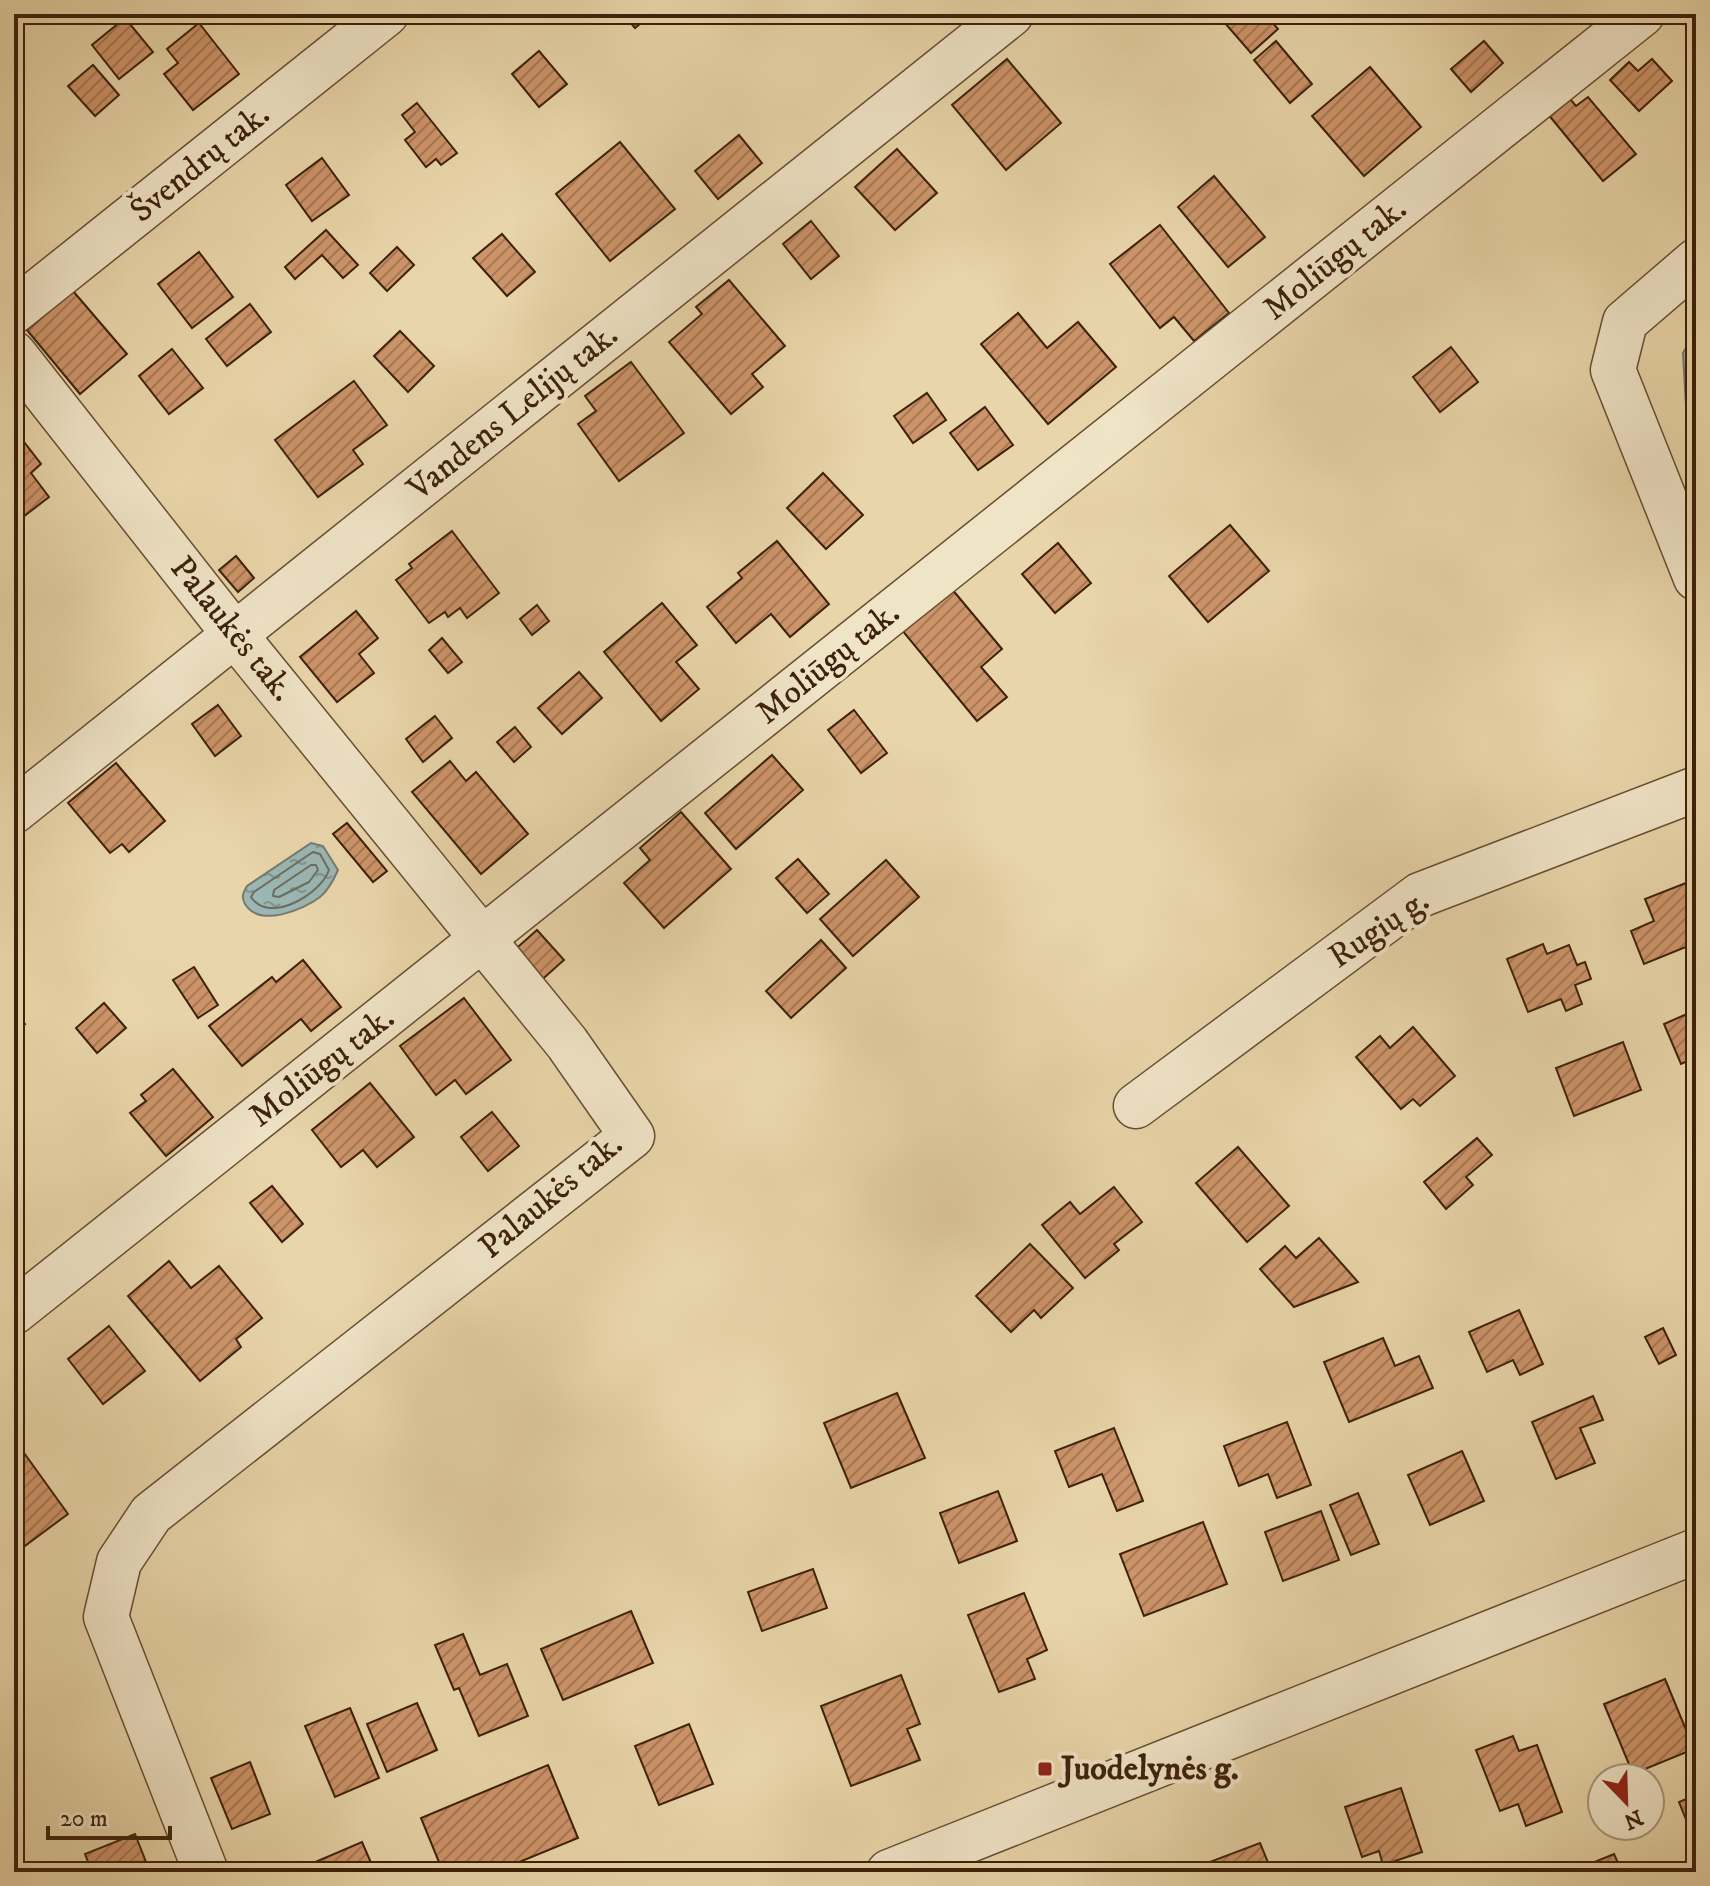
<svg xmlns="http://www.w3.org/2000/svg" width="1710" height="1886" viewBox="0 0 1710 1886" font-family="'IM FELL DW Pica',serif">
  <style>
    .water { fill: url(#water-ripples); stroke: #757a70; stroke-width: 2 }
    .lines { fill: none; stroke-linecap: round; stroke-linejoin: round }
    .shore { stroke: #6c6c5f; stroke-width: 2 }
    .building { fill: url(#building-hatch); stroke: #3d210b; stroke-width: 2 }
    .minor-casing { stroke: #684e32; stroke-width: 47 }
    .minor { stroke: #f0e4c7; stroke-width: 44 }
    .poi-dot { fill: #8f2418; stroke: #f0e4c7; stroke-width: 3 }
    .labels { text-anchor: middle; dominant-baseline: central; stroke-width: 8; stroke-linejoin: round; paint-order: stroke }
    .street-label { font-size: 34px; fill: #3d210b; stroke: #f0e4c7 }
    .poi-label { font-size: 34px; font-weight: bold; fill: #3d210b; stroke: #f0e4c7; text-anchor: start }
  </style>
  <defs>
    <pattern id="water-ripples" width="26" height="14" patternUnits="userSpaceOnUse" patternTransform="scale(2)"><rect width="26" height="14" fill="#9bb6b3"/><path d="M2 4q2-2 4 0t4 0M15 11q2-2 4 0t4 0" fill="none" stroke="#809490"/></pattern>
    <pattern id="building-hatch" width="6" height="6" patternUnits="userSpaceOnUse" patternTransform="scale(2)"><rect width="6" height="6" fill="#cd9469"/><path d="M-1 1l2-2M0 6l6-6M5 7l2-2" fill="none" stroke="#a87855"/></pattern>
  </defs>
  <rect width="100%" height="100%" fill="#e8d5a9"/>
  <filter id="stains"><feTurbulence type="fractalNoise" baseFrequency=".0025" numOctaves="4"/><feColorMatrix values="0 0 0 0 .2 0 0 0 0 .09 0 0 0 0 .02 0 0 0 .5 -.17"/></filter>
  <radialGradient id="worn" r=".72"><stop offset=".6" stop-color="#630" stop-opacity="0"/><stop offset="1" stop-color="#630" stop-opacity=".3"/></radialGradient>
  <!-- water -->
  <g class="water">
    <polygon points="1696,331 1696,419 1686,406 1683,353"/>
    <path d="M 311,843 L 323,846 L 338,870 C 334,879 329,890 320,897 C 303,910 260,928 245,904 C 241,897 243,893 247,886 Z"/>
  </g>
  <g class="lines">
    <!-- shore -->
    <g class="shore">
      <path d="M 313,852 L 320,854 L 329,870 C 321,894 269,925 251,897 L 254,892 Z"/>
      <polygon points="311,865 316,865 318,870 309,882 279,897 273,896 274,890"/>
    </g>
  </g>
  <!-- building -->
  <g class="building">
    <polygon points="623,14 652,14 635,28"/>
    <polygon points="1217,14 1265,14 1278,29 1251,53"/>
    <polygon points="125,18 153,52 119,79 92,45"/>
    <polygon points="199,23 239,74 193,110 164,74 178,63 167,49"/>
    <polygon points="1276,41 1312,84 1290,103 1254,60"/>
    <polygon points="1484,41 1503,63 1471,92 1451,69"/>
    <polygon points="539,51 567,84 539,107 512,74"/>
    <polygon points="1007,59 1061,123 1006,170 952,105"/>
    <polygon points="1652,59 1672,81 1639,111 1610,80 1629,62 1638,71"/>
    <polygon points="93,65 119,95 95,116 68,86"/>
    <polygon points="1370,67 1421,127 1364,176 1312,116"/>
    <polygon points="1563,91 1576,106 1588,97 1636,154 1603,181 1543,108"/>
    <polygon points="417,103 457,153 441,165 436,159 426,167 405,140 415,132 402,115"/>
    <polygon points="739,135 762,163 718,199 695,171"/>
    <polygon points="620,142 675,209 610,261 556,194"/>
    <polygon points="897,149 937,193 895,230 855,187"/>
    <polygon points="322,158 349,195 312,221 286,185"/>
    <polygon points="1214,176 1265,237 1228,267 1178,207"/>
    <polygon points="811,221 839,256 811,279 783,244"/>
    <polygon points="1160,225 1229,313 1194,341 1174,317 1160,328 1110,264"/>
    <polygon points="326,230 358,265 343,278 322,255 295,279 285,267"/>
    <polygon points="502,234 535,272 507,296 473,258"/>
    <polygon points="397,247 414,265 387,291 370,273"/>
    <polygon points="199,252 233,297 192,328 158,284"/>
    <polygon points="729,280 785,346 752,374 763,387 731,414 669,342 702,314 696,307"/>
    <polygon points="73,291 127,354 80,394 27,330"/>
    <polygon points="250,304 271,332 227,366 206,339"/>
    <polygon points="1018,313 1047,348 1078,322 1116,367 1048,424 981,344"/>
    <polygon points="400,331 434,366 408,392 374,356"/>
    <polygon points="1451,347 1478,382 1440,412 1413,377"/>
    <polygon points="172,349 203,388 169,414 139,376"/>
    <polygon points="631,362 684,433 619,481 578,424 596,411 585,396"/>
    <polygon points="354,381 387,425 353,450 363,464 318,497 275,440"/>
    <polygon points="927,393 946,420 913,443 894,416"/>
    <polygon points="985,407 1013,445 978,470 950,433"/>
    <polygon points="14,429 41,464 31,473 49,497 14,524"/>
    <polygon points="823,473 863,515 826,549 787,508"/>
    <polygon points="1230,525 1269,571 1208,622 1169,576"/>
    <polygon points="452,531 499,593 467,618 460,608 448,617 445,612 429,623 396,580 412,568 409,564"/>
    <polygon points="777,541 829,604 790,637 771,614 736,643 707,607 742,578 738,573"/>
    <polygon points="1058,543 1091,583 1055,613 1022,574"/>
    <polygon points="236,556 254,578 238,592 219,570"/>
    <polygon points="951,588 1002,649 981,667 1007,697 977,721 901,629"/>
    <polygon points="662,603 697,645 676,662 699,689 661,721 604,652"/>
    <polygon points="537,605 549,621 532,635 520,619"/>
    <polygon points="356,611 378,638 359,654 374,673 337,702 300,657"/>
    <polygon points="442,638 462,662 448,673 429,650"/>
    <polygon points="579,672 602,698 562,734 538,708"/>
    <polygon points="218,705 241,736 215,756 192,724"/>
    <polygon points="854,710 887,753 861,773 828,730"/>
    <polygon points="435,716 452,738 423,762 406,739"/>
    <polygon points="515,727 531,747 514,762 497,742"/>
    <polygon points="772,755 803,790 736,849 705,813"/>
    <polygon points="450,761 466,781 476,772 528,834 481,874 412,792"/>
    <polygon points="116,763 165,821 129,852 122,844 110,853 68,803"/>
    <polygon points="681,812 731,869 664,928 624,883 650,860 640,848"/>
    <polygon points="347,823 387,871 373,882 333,834"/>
    <polygon points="798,859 829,894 807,913 776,878"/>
    <polygon points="886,860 919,897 853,956 820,919"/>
    <polygon points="1696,879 1696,951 1693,944 1644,964 1631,931 1654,921 1645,899"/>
    <polygon points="537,930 564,960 537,984 510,954"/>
    <polygon points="821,940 846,968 791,1018 766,991"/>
    <polygon points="1543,944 1547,954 1569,945 1577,965 1585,962 1591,979 1575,985 1582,1004 1566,1011 1561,999 1528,1012 1507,959"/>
    <polygon points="303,960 341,1007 311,1031 301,1019 242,1066 209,1026 272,977 276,982"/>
    <polygon points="194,967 218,1005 198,1018 173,980"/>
    <polygon points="464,998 511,1060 466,1094 455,1080 436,1095 400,1046"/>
    <polygon points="104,1003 126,1028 97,1053 76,1028"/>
    <polygon points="1696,1010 1696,1057 1681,1064 1664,1024"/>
    <polygon points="14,1011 25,1024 14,1033"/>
    <polygon points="1413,1027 1455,1076 1420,1106 1413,1099 1401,1109 1356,1057 1380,1036 1390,1048"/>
    <polygon points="1623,1042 1641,1090 1574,1116 1556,1068"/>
    <polygon points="173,1069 213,1117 166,1156 130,1113 146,1101 141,1095"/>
    <polygon points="370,1083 414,1137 377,1167 363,1150 341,1167 312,1130"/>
    <polygon points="492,1112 519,1146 488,1171 461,1137"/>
    <polygon points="1477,1138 1492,1155 1466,1177 1473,1185 1446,1209 1424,1182"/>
    <polygon points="1238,1147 1289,1206 1247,1242 1196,1183"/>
    <polygon points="272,1186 303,1224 282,1242 250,1203"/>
    <polygon points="1114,1187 1142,1222 1114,1244 1119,1250 1085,1278 1042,1225 1070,1202 1080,1214"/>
    <polygon points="1319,1238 1358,1282 1294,1307 1260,1269 1285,1246 1296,1258"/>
    <polygon points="1030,1244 1073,1288 1041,1318 1034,1310 1011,1332 976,1296"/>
    <polygon points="169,1261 191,1288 219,1266 262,1318 236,1339 241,1347 200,1381 128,1296"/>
    <polygon points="1519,1310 1543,1364 1520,1375 1513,1360 1487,1372 1469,1332"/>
    <polygon points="109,1326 145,1371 103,1404 68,1359"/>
    <polygon points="1663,1328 1676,1355 1659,1364 1645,1337"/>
    <polygon points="1383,1338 1395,1366 1419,1356 1433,1388 1349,1422 1324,1362"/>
    <polygon points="897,1393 925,1458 851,1488 824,1423"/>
    <polygon points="1593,1396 1603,1420 1580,1428 1595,1463 1556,1479 1532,1422"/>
    <polygon points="1287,1422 1311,1485 1277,1498 1268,1474 1239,1486 1224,1446"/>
    <polygon points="1114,1428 1143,1501 1117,1511 1102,1474 1069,1487 1055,1451"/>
    <polygon points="14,1439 68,1514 18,1551 14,1546"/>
    <polygon points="1462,1451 1484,1501 1430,1525 1408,1475"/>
    <polygon points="998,1491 1017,1541 959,1563 940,1513"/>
    <polygon points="1358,1493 1379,1544 1351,1555 1330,1505"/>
    <polygon points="1321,1511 1339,1560 1283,1581 1265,1532"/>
    <polygon points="1203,1522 1227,1584 1144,1616 1120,1554"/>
    <polygon points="813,1569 827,1608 762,1631 748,1592"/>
    <polygon points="1024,1593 1047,1650 1027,1659 1035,1679 999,1692 968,1615"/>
    <polygon points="631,1611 653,1663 563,1700 541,1649"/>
    <polygon points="463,1634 480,1675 507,1664 528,1716 479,1736 459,1688 454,1690 435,1645"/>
    <polygon points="901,1675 920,1724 907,1729 920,1760 851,1786 821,1706"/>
    <polygon points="1665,1679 1694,1749 1633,1774 1604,1704"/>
    <polygon points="417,1703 437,1750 387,1772 367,1724"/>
    <polygon points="350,1708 379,1778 335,1797 305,1726"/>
    <polygon points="689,1724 713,1784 659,1805 635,1746"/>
    <polygon points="1513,1736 1519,1751 1537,1745 1562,1812 1526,1826 1518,1804 1500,1811 1476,1750"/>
    <polygon points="250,1762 270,1814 232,1829 211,1778"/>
    <polygon points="548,1765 578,1838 495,1872 443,1872 421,1818"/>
    <polygon points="1401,1788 1422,1852 1383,1865 1379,1851 1362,1857 1345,1807"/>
    <polygon points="1696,1795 1696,1830 1691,1832 1679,1802"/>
    <polygon points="135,1834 148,1867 136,1872 92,1872 85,1854"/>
    <polygon points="362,1842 375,1872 292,1872"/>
    <polygon points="1260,1843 1272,1872 1211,1872 1207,1863"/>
    <polygon points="1614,1854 1622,1872 1575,1870"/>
  </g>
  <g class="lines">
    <defs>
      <g id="minor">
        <polyline points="1696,261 1625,322 1613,370 1696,578"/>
        <polyline points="14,311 386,14"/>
        <polyline points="14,354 235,635 567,1043 632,1136 151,1514 119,1562 106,1617 206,1872"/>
        <polyline points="14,811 1011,14"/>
        <polyline points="1136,1106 1420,895 1696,789"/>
        <polyline points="14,1312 1642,14"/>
        <polyline points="889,1872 1696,1551"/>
      </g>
    </defs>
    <!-- minor casing -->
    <use href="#minor" class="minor-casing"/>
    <!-- minor -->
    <use href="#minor" class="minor"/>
  </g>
  <!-- markers -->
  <rect class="poi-dot" x="1037" y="1761" width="16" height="16" rx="4"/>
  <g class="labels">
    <!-- street labels -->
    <g class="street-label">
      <text transform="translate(200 163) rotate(-39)">Švendrų tak.</text>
      <text transform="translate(1335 259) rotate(-39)">Moliūgų tak.</text>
      <text transform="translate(513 412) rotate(-39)">Vandens Lelijų tak.</text>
      <text transform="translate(232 629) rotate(51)">Palaukės tak.</text>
      <text transform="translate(828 663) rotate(-39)">Moliūgų tak.</text>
      <text transform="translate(1379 929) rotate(-34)">Rugių g.</text>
      <text transform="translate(322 1067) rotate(-38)">Moliūgų tak.</text>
      <text transform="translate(551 1196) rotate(-40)">Palaukės tak.</text>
    </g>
    <!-- poi labels -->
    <g class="poi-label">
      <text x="1061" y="1769">Juodelynės g.</text>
    </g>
  </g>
  <!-- margin -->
  <rect width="1710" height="1886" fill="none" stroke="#e8d5a9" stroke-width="48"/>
  <rect x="16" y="16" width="1678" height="1854" fill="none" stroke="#3d210b" stroke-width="4"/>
  <rect x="24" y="24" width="1662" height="1838" fill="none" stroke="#3d210b" stroke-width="2"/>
  <!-- north arrow -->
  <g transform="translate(1626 1802) rotate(157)"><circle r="38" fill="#f0e4c7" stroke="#a8967c" stroke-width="2"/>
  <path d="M0-6L14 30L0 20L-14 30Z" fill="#8f2418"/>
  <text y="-12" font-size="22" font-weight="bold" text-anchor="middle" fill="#3d210b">N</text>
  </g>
  <!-- scale -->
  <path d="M48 1826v12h122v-12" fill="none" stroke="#3d210b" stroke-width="4"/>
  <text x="60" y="1826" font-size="24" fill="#3d210b" stroke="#f0e4c7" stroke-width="6" paint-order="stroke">20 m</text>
  <rect width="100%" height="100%" filter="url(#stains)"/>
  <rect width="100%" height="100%" fill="url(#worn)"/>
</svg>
